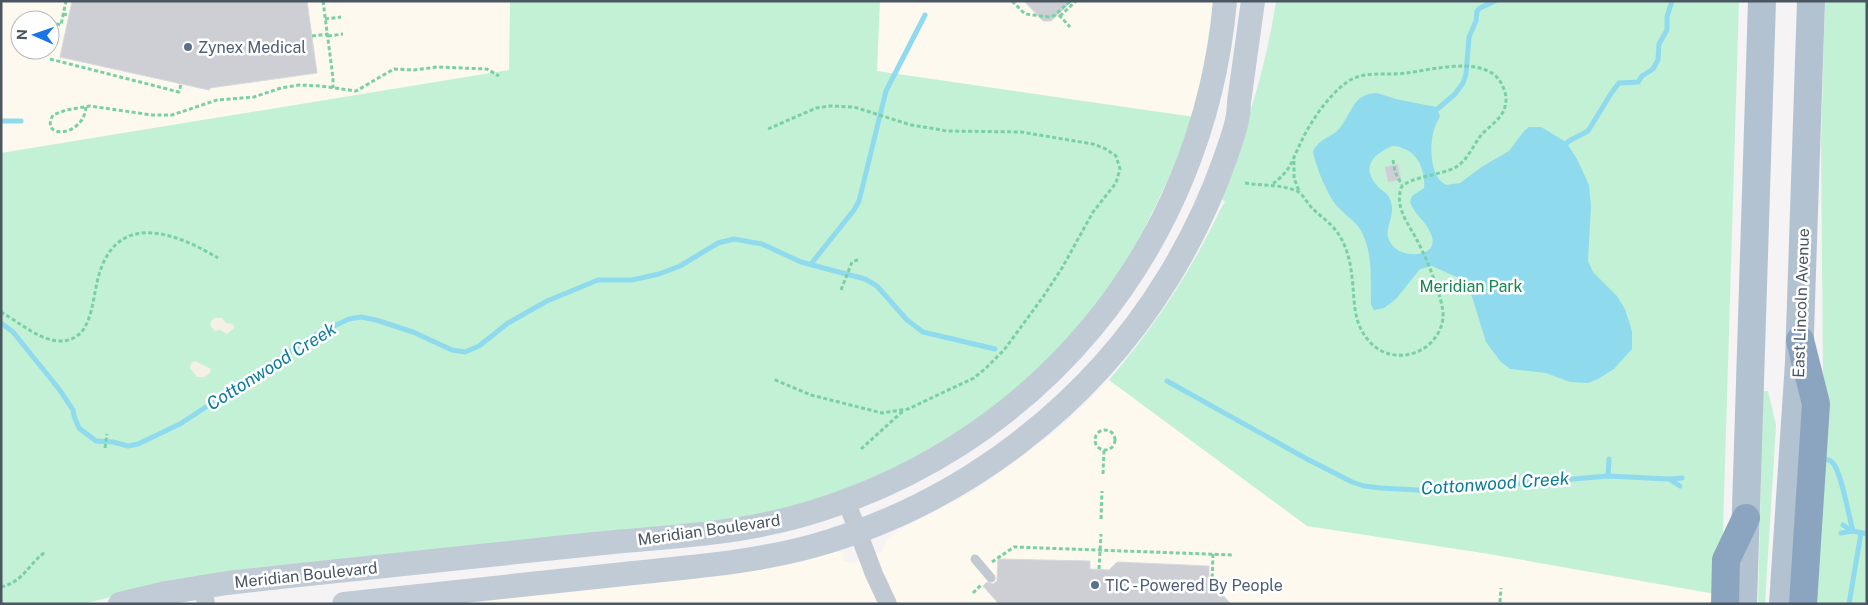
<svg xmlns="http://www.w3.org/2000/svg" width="1868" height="605" viewBox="0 0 1868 605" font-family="'Public Sans',sans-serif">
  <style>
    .commercial { fill: #fdf9ef; fill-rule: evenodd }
    .green { fill: #c3f1d5 }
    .sand { fill: #f5f0e5 }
    .water { fill: #90daee; fill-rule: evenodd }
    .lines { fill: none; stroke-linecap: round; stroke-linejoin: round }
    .stream { stroke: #90daee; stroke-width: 5 }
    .building { fill: #cdcfd5; stroke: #d7d9de }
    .path { stroke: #7ad0a6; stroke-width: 3; stroke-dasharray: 4 2.5; stroke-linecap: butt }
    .lane { stroke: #c1cad2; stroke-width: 9 }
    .street { stroke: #c1cad2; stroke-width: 18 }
    .secondary { stroke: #c1cbd6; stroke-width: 24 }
    .primary { stroke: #b3c2d1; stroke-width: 28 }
    .highway { stroke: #8ba5c1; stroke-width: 28 }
    .service-dot { fill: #5c6f8a; stroke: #fff; stroke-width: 2 }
    .labels { text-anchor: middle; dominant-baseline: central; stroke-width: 5; stroke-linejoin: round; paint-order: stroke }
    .service-label { font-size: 16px; fill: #4e5e75; stroke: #fff; text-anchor: start }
    .park-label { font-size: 16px; fill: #17864f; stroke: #fff }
    .street-label { font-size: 16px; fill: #4a5661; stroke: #fff }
    .water-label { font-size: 18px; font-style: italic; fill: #0c7c9b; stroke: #fff }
  </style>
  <rect width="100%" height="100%" fill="#f5f3f3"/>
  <!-- commercial -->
  <g class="commercial">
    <path d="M 1,1 L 1215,1 L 1194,117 L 877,71 L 509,70 L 1,153 ZM 20,20 L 50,20 L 50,50 L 20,50 Z"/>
    <polygon points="1109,380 1307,526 1483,553 1721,595 1721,604 445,604 834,551 844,553 842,560 853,563 882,552 886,540 895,532 972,492 1014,463 1063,425"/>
  </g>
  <!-- green -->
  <g class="green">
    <polygon points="510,1 880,1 877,71 1194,117 1184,147 1124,270 1046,365 965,430 862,485 763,515 131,592 82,604 1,604 1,153 509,70"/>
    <path d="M 1276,1 L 1739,1 L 1721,595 L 1483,553 L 1307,526 L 1109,380 C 1154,327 1191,272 1220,210 L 1225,202 L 1221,198 C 1244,134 1266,70 1276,1 Z"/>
    <polygon points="1825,1 1867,1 1867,604 1811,604 1823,379 1821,144"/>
    <polygon points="1763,391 1768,391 1776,425 1765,604 1758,604"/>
  </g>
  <!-- sand -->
  <g class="sand">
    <polygon points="215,318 222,318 226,323 233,324 234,328 227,334 220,330 215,331 210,325 211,321"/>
    <polygon points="195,361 211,369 210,373 204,377 197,377 190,368 191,363"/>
  </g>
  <!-- water -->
  <path class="water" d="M 1377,93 L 1396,99 L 1436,107 L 1440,116 C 1438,121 1435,125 1434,130 C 1429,145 1430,178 1446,185 L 1460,183 L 1483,166 L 1509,151 L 1524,131 L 1529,127 L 1541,127 L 1566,142 L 1577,159 L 1589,185 L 1591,206 L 1588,261 L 1593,272 L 1617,296 L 1625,309 L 1632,331 L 1632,349 L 1614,369 L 1598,379 L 1588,383 L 1570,382 L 1546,373 L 1510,369 L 1500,361 L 1486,342 L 1469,287 L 1461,279 L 1432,266 L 1420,269 L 1396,299 L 1384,308 L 1374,310 L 1371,305 C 1370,278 1374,254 1360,229 C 1354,220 1345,215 1338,207 C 1328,197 1315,165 1313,151 C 1318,140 1329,138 1337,131 C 1346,122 1350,108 1359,99 C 1364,95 1371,93 1377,93 ZM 1392,146 C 1415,147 1426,167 1424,188 L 1412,196 L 1410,202 C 1414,215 1428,222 1432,237 C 1438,257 1404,259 1393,246 C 1381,233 1393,222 1392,207 C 1390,191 1382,193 1375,183 C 1361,165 1376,153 1392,146 Z"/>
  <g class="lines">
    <!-- stream -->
    <g class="stream">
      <polyline points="1434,112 1455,94 1463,83 1466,74 1469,37 1476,21 1477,11 1480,8 1495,1"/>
      <polyline points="1,121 21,121"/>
      <polyline points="1562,147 1569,141 1588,131 1612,92 1619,83 1638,82 1642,76 1653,69 1658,60 1659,44 1667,30 1667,17 1672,1"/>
      <polyline points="811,264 854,210 859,201 886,91 925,15"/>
      <polyline points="1,323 13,332 59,389 73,410 74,416 79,428 96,441 113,442 128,446 138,444 180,424 315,335 349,319 361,317 376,320 413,332 452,350 465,352 479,346 508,323 547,301 598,280 632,280 659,274 680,266 718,243 734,239 762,244 801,262 865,279 877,286 907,320 923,332 995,349"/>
      <polyline points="1167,381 1307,459 1352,482 1364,486 1381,488 1435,491 1608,476 1669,479 1680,486"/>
      <path d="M 1821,459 C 1825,459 1829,459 1832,462 C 1841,469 1849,518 1853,531"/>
      <polyline points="1608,476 1609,459"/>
      <polyline points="1670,479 1682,478"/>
      <polyline points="1843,525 1852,531"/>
      <polyline points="1841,533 1853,531 1867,534"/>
      <polyline points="1849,604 1861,533"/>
    </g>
  </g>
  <!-- building -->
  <g class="building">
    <polygon points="72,1 307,1 317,73 210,88 209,90 60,57"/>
    <polygon points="1024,1 1072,1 1051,21 1043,21"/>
    <polygon points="1398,164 1401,180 1388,182 1385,167"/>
    <polygon points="998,559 1090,561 1090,569 1109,570 1117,562 1209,566 1209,580 1231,604 999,604 983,586 987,582 993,584 997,581"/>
  </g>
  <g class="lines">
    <!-- path -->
    <g class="path">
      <polyline points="323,1 333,78 333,88"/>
      <polyline points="1012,1 1025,14 1050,17 1055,15 1070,1"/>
      <polyline points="63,14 69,15"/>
      <polyline points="1059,15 1070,27"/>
      <polyline points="1060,16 1076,1"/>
      <polyline points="325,19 341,17"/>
      <polyline points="50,22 61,25 66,1"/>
      <polyline points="312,36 328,34"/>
      <polyline points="328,36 343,34"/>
      <polyline points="50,59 179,92 181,84"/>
      <path d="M 86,107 C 84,137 39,140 53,115 L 66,110 L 90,106 L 152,115 L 172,115 L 217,100 L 254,97 L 281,88 L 299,85 L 321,86 L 356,91 L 394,69 L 414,70 L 437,67 L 487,69 L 499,76"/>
      <polyline points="768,129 816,108 830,106 854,107 911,125 930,128 947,131 1021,132 1093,144 1106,149 1116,156 1120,169 1116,183 1093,212 1062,268 1043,297 1004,350 986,368 974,378 908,409 882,413 811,395 773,379"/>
      <polyline points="1393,160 1395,172 1402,185"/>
      <polyline points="1294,161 1294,178 1299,191"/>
      <path d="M 1245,183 C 1263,186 1280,184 1297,191 C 1303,194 1307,203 1312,208 C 1318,214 1325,219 1331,225 C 1345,239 1350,258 1352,277 C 1355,300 1352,322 1369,341 C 1393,369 1439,353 1443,318 C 1445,301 1423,249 1413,233 C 1404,217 1396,206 1401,188 C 1407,177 1443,175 1456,167 C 1468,160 1473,145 1482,134 C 1489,127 1498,121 1503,112 C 1507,104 1507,95 1503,87 C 1490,53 1432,70 1406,73 C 1386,76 1365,70 1347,82 C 1328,96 1311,121 1301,142 C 1291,162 1292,170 1271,185"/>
      <polyline points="841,290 852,262 860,259"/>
      <path d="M 1,312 C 19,322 41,342 62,341 C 72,341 82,334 86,325 C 95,307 94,285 102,266 C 124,211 181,236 218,258"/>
      <circle cx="1105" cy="440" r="10"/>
      <polyline points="105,448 107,434"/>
      <polyline points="861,449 903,411"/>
      <polyline points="1103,474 1104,450"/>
      <polyline points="1101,519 1102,491"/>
      <polyline points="992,562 1014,547 1234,555"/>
      <polyline points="1099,569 1101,534"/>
      <polyline points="1212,584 1213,554"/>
      <path d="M 1,587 C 23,582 28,565 45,552"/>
      <polyline points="973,593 982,584"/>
      <polyline points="1500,602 1501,588"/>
    </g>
    <!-- lane -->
    <polyline class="lane" points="975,559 991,578"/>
    <!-- street -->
    <g class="street">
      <polyline points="846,500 874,574 888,604"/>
      <polyline points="203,587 206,604"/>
    </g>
    <!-- secondary -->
    <g class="secondary">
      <path d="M 120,604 L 166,593 L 227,583 C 349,569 471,558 594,544 C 660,537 728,535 792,518 C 1034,453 1203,250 1225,1"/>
      <path d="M 344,604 C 437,594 530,584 624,574 C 687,567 751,563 813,546 C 960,505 1089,407 1168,278 C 1192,239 1211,199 1226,156 C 1232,138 1239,121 1239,102 L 1253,1"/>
    </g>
    <!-- primary -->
    <g class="primary">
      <polyline points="1743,604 1762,1"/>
      <polyline points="1783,604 1799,362 1811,1"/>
    </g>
    <!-- highway -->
    <g class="highway">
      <polyline points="1800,340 1816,404 1803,604"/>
      <polyline points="1725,604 1726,560 1746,518"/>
    </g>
  </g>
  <!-- markers -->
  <g class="service-dot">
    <circle cx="188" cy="47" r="5"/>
    <circle cx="1095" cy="585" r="5"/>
  </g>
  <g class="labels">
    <!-- service labels -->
    <g class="service-label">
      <text x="198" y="47">Zynex Medical</text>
      <text x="1105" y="585">TIC - Powered By People</text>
    </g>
    <!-- park labels -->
    <g class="park-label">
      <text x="1471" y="286">Meridian Park</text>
    </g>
    <!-- street labels -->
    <g class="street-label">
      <text transform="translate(1801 303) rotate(-88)">East Lincoln Avenue</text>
      <text transform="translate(709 530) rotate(-8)">Meridian Boulevard</text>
      <text transform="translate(306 575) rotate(-6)">Meridian Boulevard</text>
    </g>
    <!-- water labels -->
    <g class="water-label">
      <text transform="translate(271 366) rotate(-32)">Cottonwood Creek</text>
      <text transform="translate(1495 483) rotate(-4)">Cottonwood Creek</text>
    </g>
  </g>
  <!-- border -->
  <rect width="1868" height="605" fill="none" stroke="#4a5661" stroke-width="5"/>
  <!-- north arrow -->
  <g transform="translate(35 35) rotate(272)"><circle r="24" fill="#ffffff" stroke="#b7bbc0"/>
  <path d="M0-4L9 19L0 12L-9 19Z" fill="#1a73e8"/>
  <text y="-8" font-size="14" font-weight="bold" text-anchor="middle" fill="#4a5661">N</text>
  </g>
</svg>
